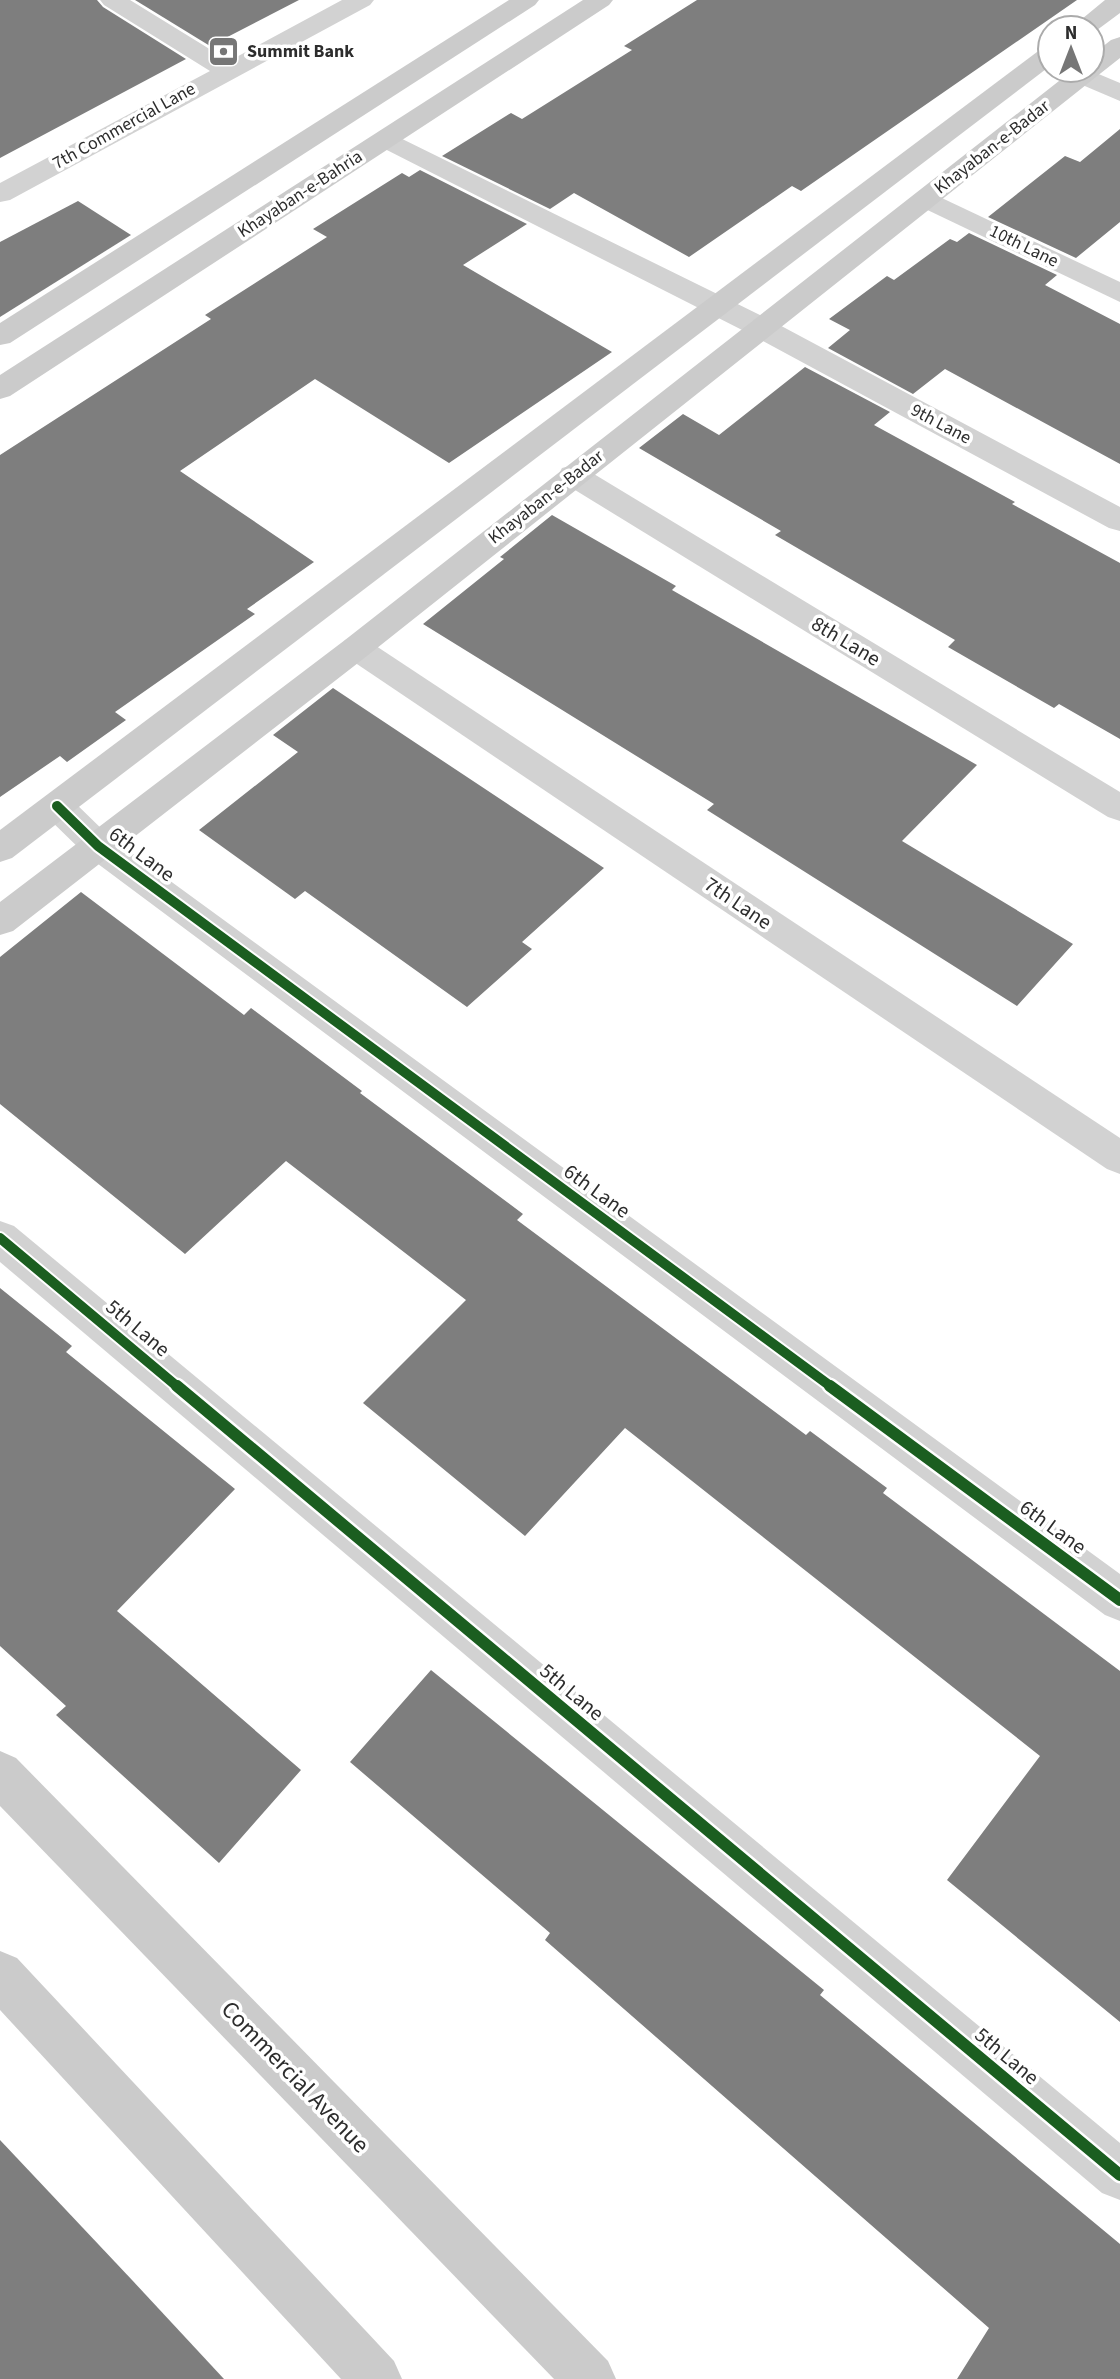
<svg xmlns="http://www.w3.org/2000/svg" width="1120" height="2379" viewBox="0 0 1120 2379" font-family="'Source Sans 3',sans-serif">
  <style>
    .building { fill: #7e7e7e }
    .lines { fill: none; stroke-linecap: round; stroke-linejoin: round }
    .minor { fill: #d2d2d2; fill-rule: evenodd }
    .secondary { fill: #cbcbcb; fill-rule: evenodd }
    .cycleway-far1-casing { stroke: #fff; stroke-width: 14 }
    .cycleway-casing { stroke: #fff; stroke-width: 17 }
    .cycleway-far1 { stroke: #1b5e20; stroke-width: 10 }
    .cycleway { stroke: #1b5e20; stroke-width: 12 }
    .labels { text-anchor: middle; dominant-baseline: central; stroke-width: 7; stroke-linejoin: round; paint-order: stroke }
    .far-poi-label { font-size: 18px; font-weight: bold; fill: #2d2d2d; stroke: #fff; text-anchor: start }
    .far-street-label { font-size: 18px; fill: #2d2d2d; stroke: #fff }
    .street-label { font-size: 21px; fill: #2d2d2d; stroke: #fff }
    .near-street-label { font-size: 24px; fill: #2d2d2d; stroke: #fff }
  </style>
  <rect width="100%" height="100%" fill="#fff"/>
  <!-- building -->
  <g class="building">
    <polygon points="0,0 97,0 103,7 186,59 0,158"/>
    <polygon points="135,0 299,0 210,46"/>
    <polygon points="697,0 1077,0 801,191 792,186 689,257 574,193 550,209 442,156 511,113 522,119 632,50 624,46"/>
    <polygon points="1120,129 1120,222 1076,258 988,217 1065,156 1080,162"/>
    <polygon points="420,170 527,224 463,265 612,352 449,463 315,379 180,471 314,562 247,609 255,614 115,712 126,720 67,762 60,756 0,797 0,455 211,319 205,315 327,237 313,229 402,173 409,177"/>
    <polygon points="78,201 131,235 0,317 0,242"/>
    <polygon points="969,233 1057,275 1045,285 1120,324 1120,464 945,369 913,394 828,348 850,330 829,319 887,276 894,280 950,239 957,242"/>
    <polygon points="805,367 890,412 874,425 1015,502 1012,504 1120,563 1120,739 1059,704 1054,708 948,647 955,640 775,535 781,531 639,448 683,414 719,435"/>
    <polygon points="552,515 676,586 672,590 977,765 902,841 1073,944 1017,1006 707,810 714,804 423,624 504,559 500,557"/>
    <polygon points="333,688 604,868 522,942 532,949 467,1007 305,891 295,899 199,830 298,752 273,735"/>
    <polygon points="81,892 244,1015 251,1008 362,1091 360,1093 523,1214 517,1220 806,1435 810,1431 887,1488 883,1493 1120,1671 1120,2022 947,1880 1040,1756 625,1428 525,1536 363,1403 466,1300 286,1161 185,1254 0,1104 0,957"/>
    <polygon points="0,1288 72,1346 66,1352 235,1489 117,1611 301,1770 219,1863 56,1715 66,1706 0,1646"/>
    <polygon points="431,1670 824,1990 820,1995 1120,2244 1120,2379 957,2379 989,2328 545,1940 550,1933 350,1762"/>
    <polygon points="0,2140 132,2280 224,2379 0,2379"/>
  </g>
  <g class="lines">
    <!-- minor -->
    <g class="minor">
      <polygon points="100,0 130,0 229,61 342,0 374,0 370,5 10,200 0,202 0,183 210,71 104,5"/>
      <polygon points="1089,70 1120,83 1120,101 1073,81 1069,76 1073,71"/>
      <polygon points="386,131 772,321 1120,507 1120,531 1109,528 752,335 377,145 373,139 377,133"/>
      <polygon points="927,191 1120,282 1120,302 917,205 913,199 917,193"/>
      <polygon points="573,465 584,468 1120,792 1120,821 1108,817 562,482 558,475 562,468"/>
      <polygon points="356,636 367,640 1120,1138 1120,1174 1107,1169 345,656 340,648 345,640"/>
      <polygon points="57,793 69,797 110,837 1120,1574 1120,1621 1105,1615 86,855 45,815 40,806 45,797"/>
      <polygon points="0,1221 14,1226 1120,2143 1120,2200 1102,2193 0,1262"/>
    </g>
    <!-- secondary -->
    <g class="secondary">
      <polygon points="509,0 539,0 535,5 10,343 0,345 0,323"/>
      <polygon points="583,0 613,0 609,5 10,396 0,399 0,375"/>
      <polygon points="1105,0 1120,0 1120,13 1093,33 1092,28 1071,28"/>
      <polygon points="1120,37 1120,58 1101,73 367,656 13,931 0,935 0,902 345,640 1073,70 1092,70 1092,55 1111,40"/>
      <polygon points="1050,46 1050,66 12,858 0,862 0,830 1041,49"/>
      <polygon points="0,1751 16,1758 608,2361 616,2379 554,2379 0,1806"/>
      <polygon points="0,1951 17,1958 394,2361 402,2379 341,2379 0,2010"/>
    </g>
    <defs>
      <g id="cycleway-far1">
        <polyline points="57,806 98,846 833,1388"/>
        <polyline points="0,1238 179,1388"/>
      </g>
      <g id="cycleway">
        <polyline points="177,1386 1120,2175"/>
        <polyline points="830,1386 1120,1600"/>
      </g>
    </defs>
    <!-- cycleway-far1 casing -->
    <use href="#cycleway-far1" class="cycleway-far1-casing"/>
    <!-- cycleway casing -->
    <use href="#cycleway" class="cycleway-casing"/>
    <!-- cycleway-far1 -->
    <use href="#cycleway-far1" class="cycleway-far1"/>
    <!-- cycleway -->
    <use href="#cycleway" class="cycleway"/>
  </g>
  <!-- icons -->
  <defs>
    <symbol id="bank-square" viewBox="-11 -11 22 22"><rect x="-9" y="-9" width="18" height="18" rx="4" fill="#767676" stroke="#fff"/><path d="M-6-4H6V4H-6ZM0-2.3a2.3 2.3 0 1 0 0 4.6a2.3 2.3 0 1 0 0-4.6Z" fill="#fff"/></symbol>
  </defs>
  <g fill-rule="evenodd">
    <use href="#bank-square" x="206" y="34" width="35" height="35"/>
  </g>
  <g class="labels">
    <!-- far-poi labels -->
    <g class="far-poi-label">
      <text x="247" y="51">Summit Bank</text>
    </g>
    <!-- far-street labels -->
    <g class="far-street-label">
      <text transform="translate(124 126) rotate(-29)">7th Commercial Lane</text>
      <text transform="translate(992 147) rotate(-38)">Khayaban-e-Badar</text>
      <text transform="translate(300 194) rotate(-33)">Khayaban-e-Bahria</text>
      <text transform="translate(1024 246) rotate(26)">10th Lane</text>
      <text transform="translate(941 424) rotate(28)">9th Lane</text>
      <text transform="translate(546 497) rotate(-38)">Khayaban-e-Badar</text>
    </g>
    <!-- street labels -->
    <g class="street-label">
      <text transform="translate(846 641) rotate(31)">8th Lane</text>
      <text transform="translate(142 854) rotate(37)">6th Lane</text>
      <text transform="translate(738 903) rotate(34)">7th Lane</text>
      <text transform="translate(597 1191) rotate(36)">6th Lane</text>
      <text transform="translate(138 1328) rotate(40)">5th Lane</text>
      <text transform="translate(1053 1527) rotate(36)">6th Lane</text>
      <text transform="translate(572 1692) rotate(40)">5th Lane</text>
      <text transform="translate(1007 2056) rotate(40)">5th Lane</text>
    </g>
    <!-- near-street labels -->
    <g class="near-street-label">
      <text transform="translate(295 2077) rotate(46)">Commercial Avenue</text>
    </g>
  </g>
  <!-- north arrow -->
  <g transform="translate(1071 49)"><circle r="33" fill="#ffffff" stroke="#ababab" stroke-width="2"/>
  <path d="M0-5L12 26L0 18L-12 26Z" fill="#767676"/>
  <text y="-10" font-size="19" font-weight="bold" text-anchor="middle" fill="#2d2d2d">N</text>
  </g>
</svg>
